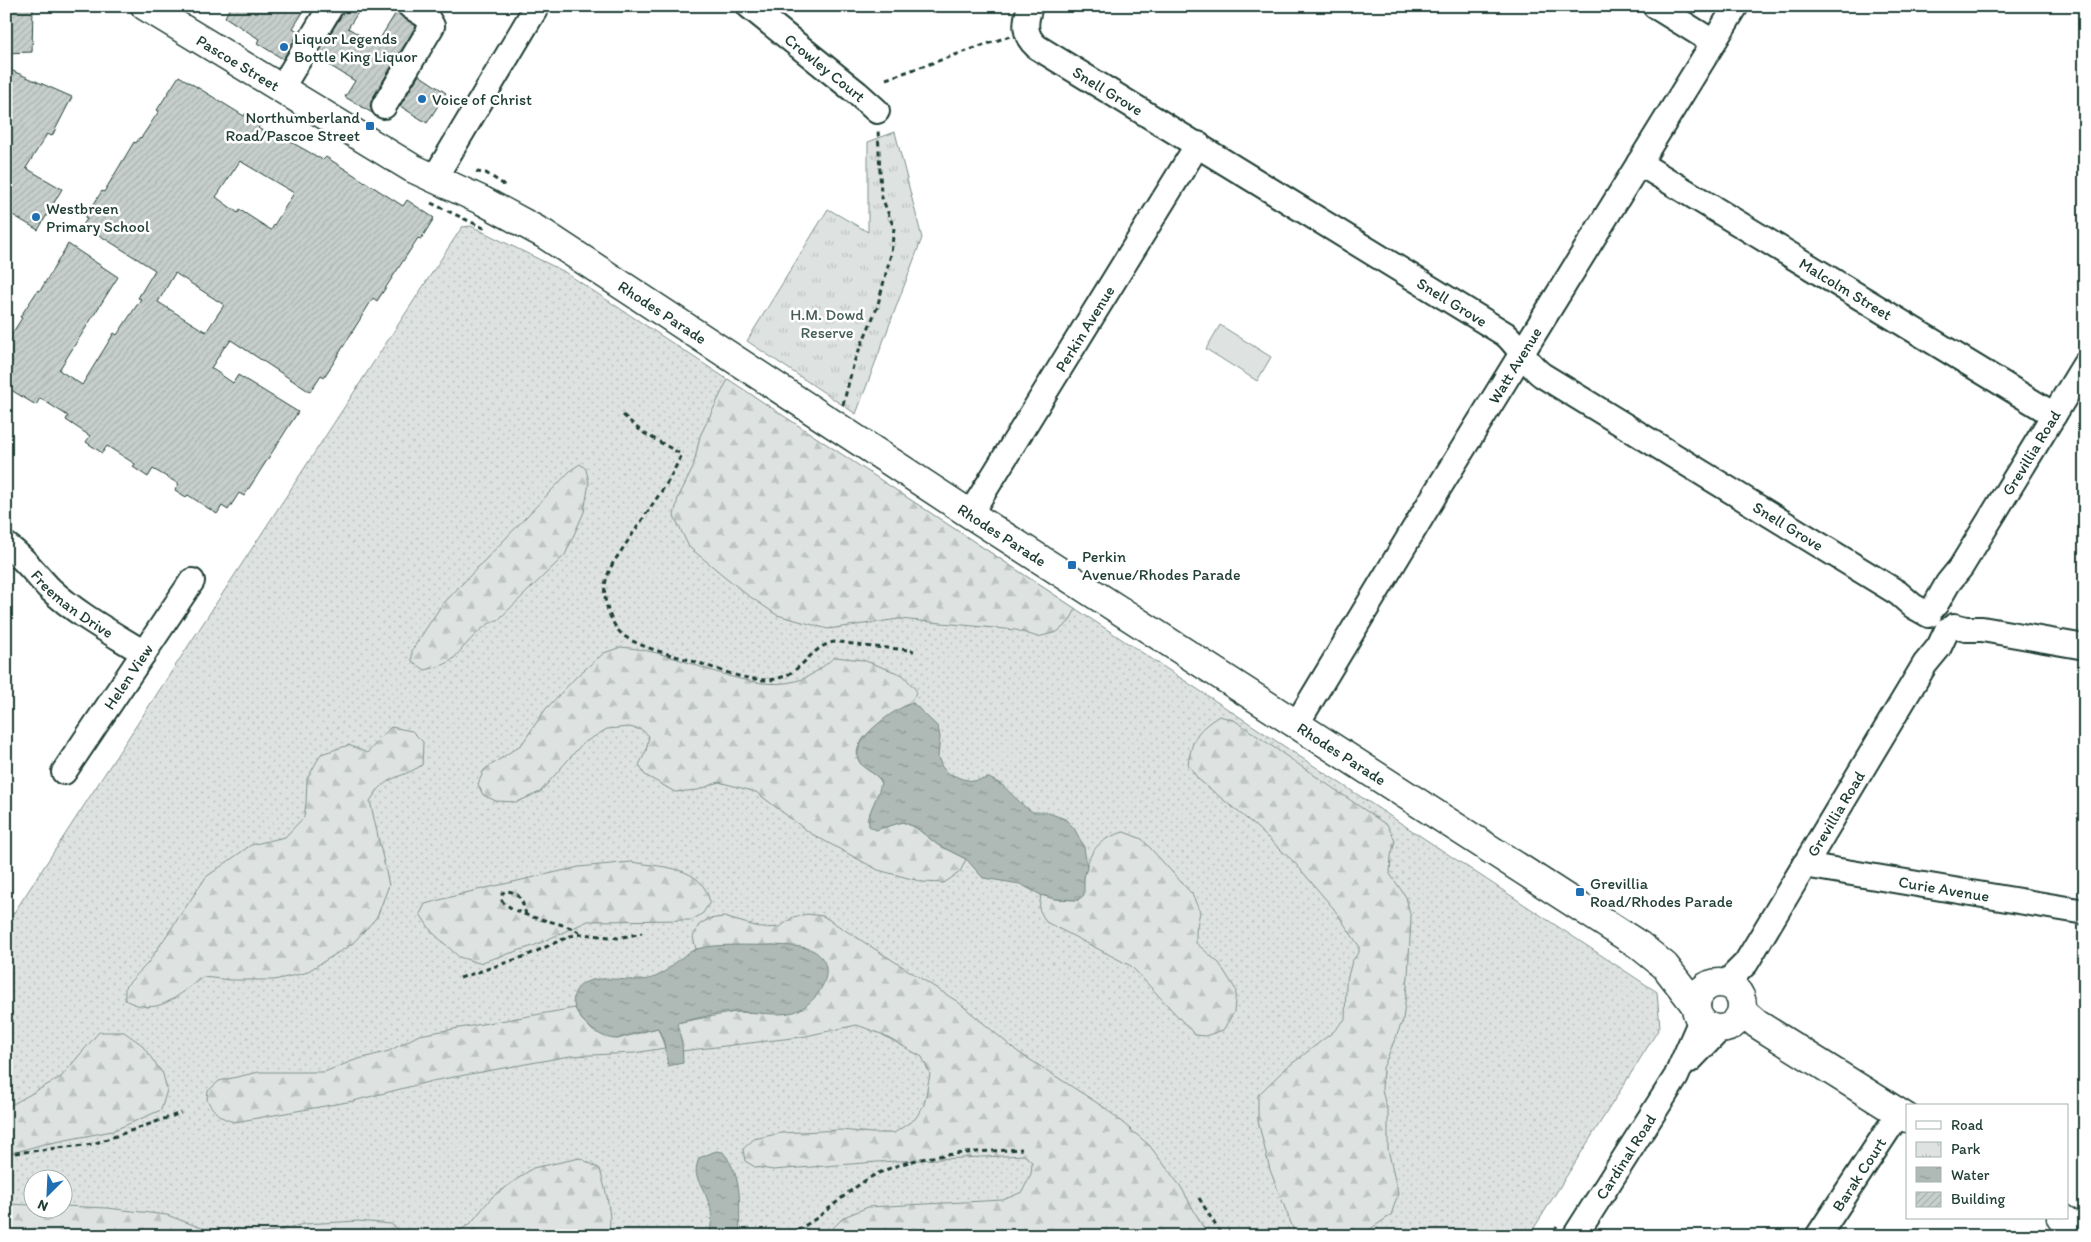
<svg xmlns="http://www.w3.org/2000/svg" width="2091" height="1242" viewBox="0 0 2091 1242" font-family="Itim,sans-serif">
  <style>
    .grass { fill: url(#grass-dots); stroke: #7e908b; fill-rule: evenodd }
    .forest { fill: url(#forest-firs); stroke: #7e908b }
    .park { fill: url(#park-tufts); stroke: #7e908b }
    .garden { fill: #dee3e2; stroke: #7e908b }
    .water { fill: url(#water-ripples); stroke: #758883 }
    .building { fill: url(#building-hatch); stroke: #1f3d34; fill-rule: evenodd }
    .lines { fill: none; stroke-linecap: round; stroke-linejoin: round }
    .minor-casing { stroke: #1f3d34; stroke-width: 28 }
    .major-casing { stroke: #1f3d34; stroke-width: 31 }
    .path { stroke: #1f3d34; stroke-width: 3; stroke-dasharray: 5 4; stroke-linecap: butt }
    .minor { stroke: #fff; stroke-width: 24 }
    .major { stroke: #fff; stroke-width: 28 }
    .poi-dot { fill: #1f6fb2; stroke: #fff; stroke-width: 2 }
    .labels { text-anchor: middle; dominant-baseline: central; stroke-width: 5; stroke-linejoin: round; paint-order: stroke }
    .poi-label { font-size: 16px; fill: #1f3d34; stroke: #fff; text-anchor: start }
    .street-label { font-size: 16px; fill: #1f3d34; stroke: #fff }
    .park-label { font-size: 16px; fill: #455e57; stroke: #fff }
  </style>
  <defs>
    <pattern id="grass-dots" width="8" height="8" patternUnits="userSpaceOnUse" patternTransform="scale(1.25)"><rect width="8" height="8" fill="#dee3e2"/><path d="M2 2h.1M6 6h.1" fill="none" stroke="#bec4c2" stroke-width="1.8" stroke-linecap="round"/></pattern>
    <pattern id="forest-firs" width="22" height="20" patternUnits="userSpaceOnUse" patternTransform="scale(1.25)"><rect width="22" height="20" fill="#dee3e2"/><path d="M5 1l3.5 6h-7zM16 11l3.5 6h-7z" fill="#bec4c2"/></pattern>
    <pattern id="park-tufts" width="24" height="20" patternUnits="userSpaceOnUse" patternTransform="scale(1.25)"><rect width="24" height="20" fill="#dee3e2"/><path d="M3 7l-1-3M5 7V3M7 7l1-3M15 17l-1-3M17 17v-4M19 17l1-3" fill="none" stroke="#bec4c2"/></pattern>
    <pattern id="water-ripples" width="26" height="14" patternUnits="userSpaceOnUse" patternTransform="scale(1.25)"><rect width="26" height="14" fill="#afbab7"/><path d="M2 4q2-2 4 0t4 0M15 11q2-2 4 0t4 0" fill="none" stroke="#8e9896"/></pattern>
    <pattern id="building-hatch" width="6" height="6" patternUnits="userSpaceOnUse" patternTransform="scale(1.25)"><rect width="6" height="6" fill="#c7cfcc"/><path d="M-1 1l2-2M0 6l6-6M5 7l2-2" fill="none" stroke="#aab3b0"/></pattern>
  </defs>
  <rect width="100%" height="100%" fill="#fff"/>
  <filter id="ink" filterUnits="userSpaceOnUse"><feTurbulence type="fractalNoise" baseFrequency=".02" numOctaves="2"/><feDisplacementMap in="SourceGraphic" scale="10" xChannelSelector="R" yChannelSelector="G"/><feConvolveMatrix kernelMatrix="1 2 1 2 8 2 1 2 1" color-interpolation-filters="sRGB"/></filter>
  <g filter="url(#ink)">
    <!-- grass -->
    <path class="grass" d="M 471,226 L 563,271 L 1657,992 L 1660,1027 L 1529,1236 L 6,1236 L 6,925 L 462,227 ZM 32,1180 L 62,1180 L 62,1210 L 32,1210 Z"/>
    <!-- forest -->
    <g class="forest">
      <polygon points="728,379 1076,609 1069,622 1057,632 1038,637 1016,630 899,619 828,629 777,615 746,594 689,547 674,516 678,498 693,468 700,436"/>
      <path d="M 580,464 L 586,469 L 589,483 L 584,512 L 565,555 L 498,620 C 485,621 463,648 454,658 C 448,665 434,668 425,670 L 412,661 L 412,650 L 441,606 L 571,470 Z"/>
      <path d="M 621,647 C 630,648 639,649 648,651 C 694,660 749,693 796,681 C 812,677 823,666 835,657 L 863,660 L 903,675 L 916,690 C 916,692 915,695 914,697 C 904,712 846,735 859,761 C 863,770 875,772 881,781 L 880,792 L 867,819 L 885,827 L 902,822 L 915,827 L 938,845 L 966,859 L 960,872 L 944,883 L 923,882 L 878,870 L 810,833 L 756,792 L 719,782 L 698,790 L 675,792 L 645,775 L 639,765 L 646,751 L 649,736 L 642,730 L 629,727 L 607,729 L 582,744 L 540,792 L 517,802 L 496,801 L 483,795 L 478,784 L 484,770 L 522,744 L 545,710 L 577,676 L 604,653 Z"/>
      <path d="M 1219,716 L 1234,720 L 1388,826 L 1395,841 L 1391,856 L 1390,874 L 1406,897 L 1411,918 L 1408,977 L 1403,1020 L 1383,1068 L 1382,1090 L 1388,1114 L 1388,1149 L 1398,1194 L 1391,1215 L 1360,1236 L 1296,1236 L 1270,1170 L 1258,1121 L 1258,1095 L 1285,1069 L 1333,1032 L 1345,1019 L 1346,984 L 1352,961 L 1359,952 L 1359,946 L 1334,909 L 1295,863 L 1253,824 L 1198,779 L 1188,764 C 1193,737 1196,731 1219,716 Z"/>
      <path d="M 391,727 L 412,731 L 423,742 L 422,765 C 397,781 388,773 370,801 L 389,885 L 377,917 L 352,944 L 305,973 L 274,980 L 230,980 L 203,977 C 176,996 159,1018 125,1000 L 125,987 L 148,963 L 206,877 L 251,845 L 285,837 L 304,817 L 306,803 L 307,779 L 321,754 L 349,745 L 367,753 Z"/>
      <path d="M 1124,832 L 1142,839 L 1192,894 L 1200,912 L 1196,931 L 1196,943 L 1219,963 L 1236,990 L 1234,1012 L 1223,1030 L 1205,1036 L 1195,1035 L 1131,966 L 1046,922 L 1039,909 L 1041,895 L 1055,899 L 1078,900 C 1085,888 1082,889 1084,877 C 1089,851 1098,839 1124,832 Z"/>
      <path d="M 632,862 C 663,868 702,865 710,902 L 703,913 L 692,920 L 588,921 L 533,946 L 479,963 L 459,957 L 432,932 L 420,914 L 425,904 L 469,892 L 579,867 Z"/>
      <polygon points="807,914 823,916 958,1002 1018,1052 1105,1108 1149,1145 1181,1187 1208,1236 995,1236 936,1233 932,1236 830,1236 832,1229 844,1217 868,1207 1003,1200 1022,1192 1031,1174 1032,1162 1024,1155 877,1162 773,1170 755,1167 745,1161 743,1149 754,1139 781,1133 840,1130 872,1133 894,1133 915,1119 924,1105 930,1074 922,1057 881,1034 857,1025 801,1037 682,1051 676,1023 736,1012 766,1013 807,948 773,945 696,949 693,937 699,925 708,919 724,917 762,928 780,927 793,917"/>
      <path d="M 575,1008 L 582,1020 L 593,1031 L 605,1036 L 617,1039 L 658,1028 L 665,1048 L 634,1053 L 570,1056 L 432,1081 L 353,1101 L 235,1122 C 220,1119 214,1112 207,1100 L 208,1091 L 219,1081 L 259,1072 L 324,1072 L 355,1060 L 389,1051 L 419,1035 Z"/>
      <polygon points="99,1032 124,1032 141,1044 163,1074 167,1090 161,1110 112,1131 40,1145 6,1155 6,1108 61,1077"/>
      <path d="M 580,1158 L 600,1169 C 604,1186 615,1219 607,1236 L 451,1236 L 470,1224 L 492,1197 L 533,1168 Z"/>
      <polygon points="6,1204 32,1205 32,1210 62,1210 63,1206 107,1208 167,1215 223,1236 6,1236"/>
      <polygon points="358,1221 391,1224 407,1236 252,1236 304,1224"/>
    </g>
    <!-- park -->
    <polygon class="park" points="895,132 922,238 856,414 747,341 828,209 868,232 868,142"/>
    <!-- garden -->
    <polygon class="garden" points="1220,325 1271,357 1257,381 1206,349"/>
    <!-- water -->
    <g class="water">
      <path d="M 913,703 L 938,727 L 940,737 L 938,757 L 942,767 L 948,773 L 962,779 L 974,781 L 989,778 L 1001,784 L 1025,807 L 1033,812 L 1046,812 L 1065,819 L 1074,828 L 1084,847 L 1087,868 L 1084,877 L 1084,895 L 1078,900 L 1055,899 L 1041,895 L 1020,884 L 983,878 L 966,859 L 938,845 L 915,827 L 903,822 L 876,830 L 869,826 C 866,811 880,797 881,781 C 875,772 863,770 859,761 C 849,740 896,707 913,703 Z"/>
      <path d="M 773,945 C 786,946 803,945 814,951 C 842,968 816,1005 794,1012 C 776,1017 755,1011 737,1012 C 717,1012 696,1019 677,1023 L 682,1043 L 683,1063 L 668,1066 L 664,1042 L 658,1028 C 651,1030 643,1031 636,1033 C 630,1034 623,1038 617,1039 C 593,1040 555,1000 584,983 C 599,974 631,983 649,979 C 668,975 678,955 697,949 C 718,943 750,946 773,945 Z"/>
      <path d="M 716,1151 L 723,1152 C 745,1181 738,1203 740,1236 L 709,1236 C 712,1224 713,1212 708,1201 C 702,1182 691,1179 699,1158 Z"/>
    </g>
    <!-- building -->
    <g class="building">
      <polygon points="6,6 33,6 32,52 6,53"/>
      <polygon points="231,6 307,6 293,28 299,32 283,59 257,43 259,39 225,17"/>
      <polygon points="345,6 362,6 348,28 376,45 397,11 403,18 416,26 372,99 370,106 374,114 345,97 355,81 316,57 343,13"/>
      <polygon points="6,68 72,97 52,136 47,134 26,168 62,189 38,230 6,211"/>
      <polygon points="419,75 446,93 427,123 400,106"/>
      <path d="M 179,76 L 244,116 L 246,113 L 261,124 L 258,128 L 281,142 L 284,138 L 323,160 L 326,157 L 403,206 L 407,200 L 434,218 L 421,239 L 418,238 L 377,301 L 373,298 L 332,365 L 324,377 L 321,375 L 310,392 L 231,340 L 226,347 L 225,346 L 211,368 L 233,383 L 238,375 L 298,412 L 244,496 L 239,493 L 228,510 L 222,506 L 217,514 L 188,495 L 186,497 L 175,490 L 179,484 L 153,469 L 148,477 L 133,467 L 135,464 L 107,446 L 102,453 L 86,442 L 90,436 L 66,420 L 68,416 L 40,398 L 36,405 L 6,387 L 6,343 L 22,318 L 20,317 L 38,290 L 40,291 L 68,244 L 118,277 L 59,370 L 82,385 L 114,333 L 117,335 L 141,299 L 138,298 L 155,270 L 83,225 L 87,219 L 85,218 L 102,191 L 104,192 L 134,142 L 136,143 L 140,137 L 141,138 L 159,111 L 157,110 ZM 240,161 L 294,193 L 271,230 L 240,210 L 238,213 L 216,197 ZM 175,273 L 224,305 L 206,332 L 158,302 Z"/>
    </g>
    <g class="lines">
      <defs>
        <g id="minor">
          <path id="s1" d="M 749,6 L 857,93 L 877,111"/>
          <path id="s2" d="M 1030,6 C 1025,22 1023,35 1037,47 L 1505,334 C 1519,346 1527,364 1542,375 L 1898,593 L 1913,606 L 1929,615"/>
          <polyline points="1655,6 1713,42"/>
          <polyline points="281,89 331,6"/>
          <polyline points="384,106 432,26 426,16 410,6"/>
          <path id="s3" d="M 1639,163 L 2054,415"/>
          <polyline points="434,179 537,6"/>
          <path id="s4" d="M 970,514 L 1198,144"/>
          <path id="s5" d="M 6,545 C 24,557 36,575 50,589 C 78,615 112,633 144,653"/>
          <path id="s6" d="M 1936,604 L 1948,583 L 1961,567 L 2085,364"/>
          <polyline points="1954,626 1966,629 1982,629 2085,647"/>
          <path id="s7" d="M 1296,725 L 1440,486 L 1736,6"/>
          <path id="s8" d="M 64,772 L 192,581"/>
          <path id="s9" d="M 1804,865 L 2085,912"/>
          <path id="s10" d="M 1725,984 L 1746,963 L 1925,664 L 1939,647 L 1947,630"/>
          <polyline points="1690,1060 1720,1029"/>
          <path id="s11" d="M 1575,1236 L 1676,1077 L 1701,1020"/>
          <path id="s12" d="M 1818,1236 L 1899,1113"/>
        </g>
        <g id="major">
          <path id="s13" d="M 145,6 L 412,168 L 483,201 L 544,234 L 970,514 L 1639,945 L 1665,966 L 1696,1006"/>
          <circle cx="1719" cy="1006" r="23"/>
          <polyline points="1742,1011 1757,1024 1907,1118"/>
          <polyline points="2061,1218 2085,1234"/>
        </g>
      </defs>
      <!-- minor casing -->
      <use href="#minor" class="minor-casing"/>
      <!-- major casing -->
      <use href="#major" class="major-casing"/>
      <!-- path -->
      <g class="path">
        <polyline points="886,79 1010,36"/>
        <polyline points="476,172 486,173 503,184 504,187"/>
        <polyline points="431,203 488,230"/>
        <polyline points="843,405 854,362 877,308 891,254 894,228 881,195 878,129"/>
        <path d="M 623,415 L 642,432 L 679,453 L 681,456 L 669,480 L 613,563 C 605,579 602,590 607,607 C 610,617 615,629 624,636 C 643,649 677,656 699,663 C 720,670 744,680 766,680 C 800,679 806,651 830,643 C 840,640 855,645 864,646 C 881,648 897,648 914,651"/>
        <path d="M 526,915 C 523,902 520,891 505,891 L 502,894 L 502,901 C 524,922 559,918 582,934"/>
        <polyline points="460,978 526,956 570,936 583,934 618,938 642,933"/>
        <polyline points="6,1154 93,1144 181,1113"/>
        <polyline points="1199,1198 1222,1236"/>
        <path d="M 780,1236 C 820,1225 838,1195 873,1176 C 918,1152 972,1153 1022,1149"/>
        <polyline points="1550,1236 1557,1226"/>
      </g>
      <!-- minor -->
      <use href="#minor" class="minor"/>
      <!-- major -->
      <use href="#major" class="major"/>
    </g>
  </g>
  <!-- markers -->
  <g class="poi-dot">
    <circle cx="284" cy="47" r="5"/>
    <circle cx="422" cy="99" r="5"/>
    <rect x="365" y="121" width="10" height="10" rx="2.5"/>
    <circle cx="36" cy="217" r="5"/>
    <rect x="1067" y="560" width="10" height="10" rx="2.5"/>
    <rect x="1575" y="887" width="10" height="10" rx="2.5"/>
  </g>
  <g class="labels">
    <!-- poi labels -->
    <g class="poi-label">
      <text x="294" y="38">Liquor Legends<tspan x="294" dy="18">Bottle King Liquor</tspan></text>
      <text x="432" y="99">Voice of Christ</text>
      <text x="360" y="117" text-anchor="end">Northumberland<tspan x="360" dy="18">Road/Pascoe Street</tspan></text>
      <text x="46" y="208">Westbreen<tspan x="46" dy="18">Primary School</tspan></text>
      <text x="1082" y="556">Perkin<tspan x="1082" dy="18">Avenue/Rhodes Parade</tspan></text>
      <text x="1590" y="883">Grevillia<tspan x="1590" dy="18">Road/Rhodes Parade</tspan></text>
    </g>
    <!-- street labels -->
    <g class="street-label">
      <text stroke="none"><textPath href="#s13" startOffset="109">Pascoe Street</textPath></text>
      <text stroke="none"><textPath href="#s1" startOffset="98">Crowley Court</textPath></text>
      <text stroke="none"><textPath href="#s2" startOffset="128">Snell Grove</textPath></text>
      <text stroke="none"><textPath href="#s3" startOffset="242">Malcolm Street</textPath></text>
      <text stroke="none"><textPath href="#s2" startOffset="532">Snell Grove</textPath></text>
      <text stroke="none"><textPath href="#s13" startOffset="602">Rhodes Parade</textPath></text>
      <text stroke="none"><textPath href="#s4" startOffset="218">Perkin Avenue</textPath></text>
      <text stroke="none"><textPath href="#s7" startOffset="421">Watt Avenue</textPath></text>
      <text stroke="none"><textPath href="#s6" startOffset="179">Grevillia Road</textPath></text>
      <text stroke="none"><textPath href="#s2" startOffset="938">Snell Grove</textPath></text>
      <text stroke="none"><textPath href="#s13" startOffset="1008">Rhodes Parade</textPath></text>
      <text stroke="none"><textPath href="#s5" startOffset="89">Freeman Drive</textPath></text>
      <text stroke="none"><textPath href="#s8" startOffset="115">Helen View</textPath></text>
      <text stroke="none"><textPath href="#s13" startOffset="1412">Rhodes Parade</textPath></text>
      <text stroke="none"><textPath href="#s10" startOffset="204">Grevillia Road</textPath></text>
      <text stroke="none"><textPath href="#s9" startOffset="142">Curie Avenue</textPath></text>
      <text stroke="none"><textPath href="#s11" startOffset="94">Cardinal Road</textPath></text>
      <text stroke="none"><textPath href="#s12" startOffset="74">Barak Court</textPath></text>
    </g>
    <!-- park labels -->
    <g class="park-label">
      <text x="827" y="314">H.M. Dowd<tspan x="827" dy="18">Reserve</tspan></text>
    </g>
  </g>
  <!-- margin -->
  <rect width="2091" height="1242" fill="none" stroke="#fff" stroke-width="25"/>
  <rect x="12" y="12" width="2066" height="1217" fill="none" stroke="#1f3d34" stroke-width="2" filter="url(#ink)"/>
  <!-- legend -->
  <rect x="1906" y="1104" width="162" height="115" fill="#ffffff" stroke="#a5b1ae"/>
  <rect x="1916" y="1121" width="25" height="8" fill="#ffffff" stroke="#a5b1ae"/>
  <text x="1951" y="1130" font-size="15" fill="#1f3d34">Road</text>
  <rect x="1916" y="1142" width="25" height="15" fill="url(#park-tufts)" stroke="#a5b1ae"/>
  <text x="1951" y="1154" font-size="15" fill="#1f3d34">Park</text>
  <rect x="1916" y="1167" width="25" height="15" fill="url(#water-ripples)" stroke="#a5b1ae"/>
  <text x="1951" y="1180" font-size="15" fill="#1f3d34">Water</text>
  <rect x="1916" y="1192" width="25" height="15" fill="url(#building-hatch)" stroke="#a5b1ae"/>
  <text x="1951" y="1204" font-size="15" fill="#1f3d34">Building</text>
  <!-- north arrow -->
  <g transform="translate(48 1194) rotate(204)"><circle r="24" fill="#ffffff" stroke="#a5b1ae"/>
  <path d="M0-4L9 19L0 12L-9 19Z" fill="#1f6fb2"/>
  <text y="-8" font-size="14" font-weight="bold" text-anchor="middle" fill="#1f3d34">N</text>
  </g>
</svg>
